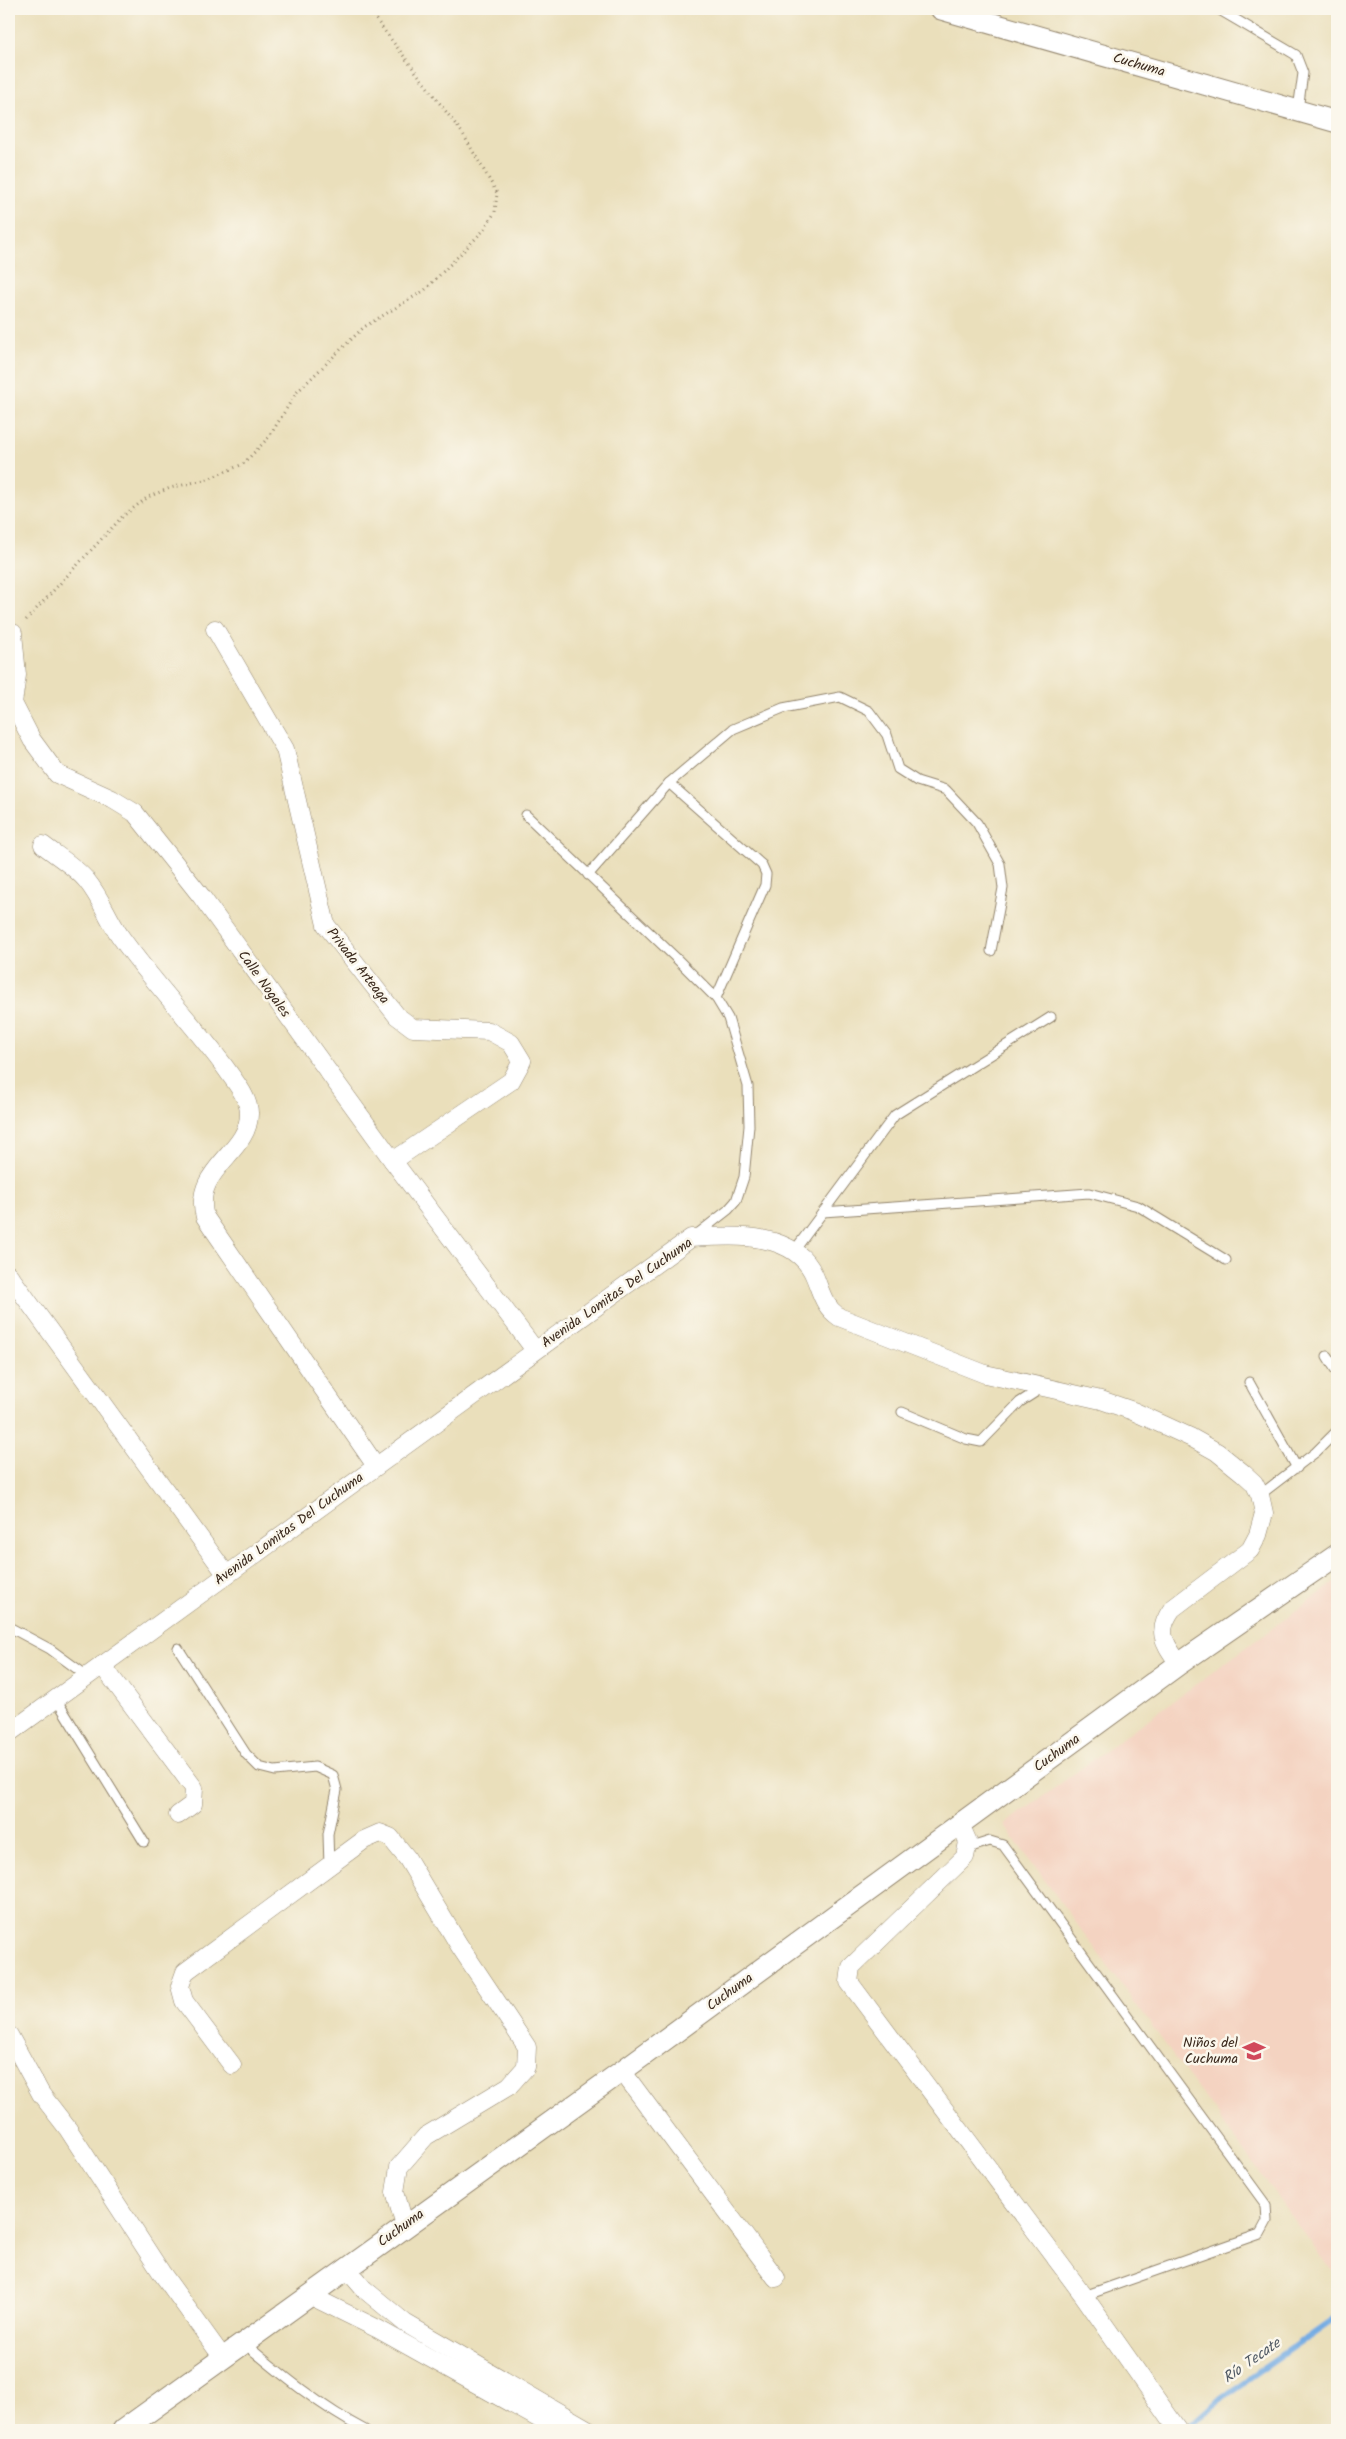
<svg xmlns="http://www.w3.org/2000/svg" width="1346" height="2439" viewBox="0 0 1346 2439" font-family="Kalam,sans-serif">
  <style>
    .built { fill: #f4d3c1 }
    .lines { fill: none; stroke-linecap: round; stroke-linejoin: round }
    .stream { stroke: #74ace3; stroke-width: 6 }
    .service-casing { stroke: #92846c; stroke-width: 11 }
    .minor-casing { stroke: #92846c; stroke-width: 19 }
    .tertiary-casing { stroke: #92846c; stroke-width: 23 }
    .path { stroke: #92846c; stroke-width: 3; stroke-dasharray: 1 4; stroke-linecap: butt }
    .service { stroke: #fff; stroke-width: 9 }
    .minor { stroke: #fff; stroke-width: 18 }
    .tertiary { stroke: #fff; stroke-width: 21 }
    .labels { text-anchor: middle; dominant-baseline: central; stroke-width: 5; stroke-linejoin: round; paint-order: stroke }
    .street-label { font-size: 14px; fill: #3b2a1e; stroke: #fbf7ec }
    .poi-label { font-size: 14px; fill: #3b2a1e; stroke: #fbf7ec; text-anchor: end }
    .water-label { font-size: 15px; font-style: italic; fill: #4f5863; stroke: #fbf7ec }
  </style>
  <rect width="100%" height="100%" fill="#fbf7ec"/>
  <filter id="ink" filterUnits="userSpaceOnUse"><feTurbulence type="fractalNoise" baseFrequency=".02" numOctaves="2"/><feDisplacementMap in="SourceGraphic" scale="10" xChannelSelector="R" yChannelSelector="G"/><feConvolveMatrix kernelMatrix="1 2 1 2 8 2 1 2 1" color-interpolation-filters="sRGB"/></filter>
  <filter id="wash" filterUnits="userSpaceOnUse"><feTurbulence type="fractalNoise" baseFrequency=".0096" numOctaves="4" result="noise"/><feDisplacementMap in="SourceGraphic" scale="20" xChannelSelector="R" yChannelSelector="G"/><feGaussianBlur stdDeviation="1.12" result="paint"/><feColorMatrix in="noise" values="0 0 0 0 0 0 0 0 0 0 0 0 0 0 0 0 0 1.4 0 .05"/><feComposite in="paint" operator="in"/></filter>
  <g filter="url(#wash)">
    <rect width="100%" height="100%" fill="#eadfbb"/>
    <!-- built -->
    <polygon class="built" points="1337,1581 1337,2278 1004,1825"/>
    <g class="lines">
      <!-- stream -->
      <polyline class="stream" points="1185,2430 1221,2398 1337,2317"/>
    </g>
  </g>
  <g filter="url(#ink)">
    <g class="lines">
      <defs>
        <g id="service">
          <polyline points="1218,9 1296,55 1303,73 1298,110"/>
          <polyline points="669,783 733,729 783,708 840,697 869,711 887,735 898,769 917,781 946,790 977,823 1000,864 1003,888 991,951"/>
          <polyline points="526,815 675,957 716,998 728,1018 748,1086 749,1126 744,1177 736,1201 728,1210 696,1235"/>
          <polyline points="588,875 669,783 762,865 766,874 765,885 716,998"/>
          <polyline points="823,1212 1089,1193 1138,1206 1226,1260"/>
          <polyline points="794,1251 895,1115 1051,1017"/>
          <polyline points="1327,1356 1337,1372"/>
          <polyline points="1249,1382 1297,1468"/>
          <polyline points="902,1412 966,1439 981,1442 1020,1402 1042,1388"/>
          <polyline points="1260,1495 1316,1452 1337,1431"/>
          <polyline points="9,1627 50,1649 87,1676"/>
          <polyline points="178,1648 246,1754 259,1767 275,1771 315,1767 333,1775 337,1790 328,1834 329,1866"/>
          <polyline points="56,1699 144,1842"/>
          <polyline points="968,1848 990,1841 1003,1845 1266,2205 1267,2221 1260,2234 1084,2296"/>
          <path d="M 244,2343 C 282,2375 321,2407 365,2430"/>
        </g>
        <g id="minor">
          <polyline points="215,629 285,749 326,925 397,1016 413,1028 489,1031 511,1043 522,1061 511,1081 393,1161"/>
          <polyline points="13,633 17,675 13,703 32,740 57,774 112,799 135,813 201,896 393,1161 535,1350"/>
          <path d="M 43,845 C 57,856 76,867 87,881 C 101,898 108,919 120,936 C 153,983 194,1024 227,1070 C 235,1082 249,1098 249,1113 C 250,1153 191,1169 205,1217 L 376,1466"/>
          <polyline points="9,1275 226,1574"/>
          <polyline points="102,1665 194,1788 193,1804 178,1815"/>
          <path d="M 9,1733 L 691,1238 C 732,1236 794,1230 814,1275 C 821,1291 823,1306 839,1317 L 985,1374 L 1101,1400 L 1133,1411 L 1192,1438 L 1217,1452 L 1243,1473 L 1254,1483 L 1260,1495 L 1264,1513 L 1258,1535 L 1250,1550 L 1172,1609 C 1155,1633 1165,1643 1179,1664"/>
          <polyline points="960,1824 968,1842 965,1857 851,1967 849,1982 1084,2296 1178,2430"/>
          <polyline points="9,2035 41,2094 68,2129 161,2272 223,2358"/>
          <polyline points="232,2065 184,2001 180,1986 185,1972 364,1840 380,1833 390,1837 407,1858 459,1945 527,2047 526,2067 509,2086 426,2136 399,2167 395,2192 405,2226"/>
          <polyline points="622,2071 776,2278"/>
          <polyline points="346,2268 364,2289 405,2323 589,2430"/>
          <polyline points="309,2295 378,2329 559,2430"/>
        </g>
        <g id="tertiary">
          <polyline points="941,9 1337,122"/>
          <polyline points="123,2430 622,2071 1179,1664 1337,1555"/>
        </g>
      </defs>
      <!-- service casing -->
      <use href="#service" class="service-casing"/>
      <!-- minor casing -->
      <use href="#minor" class="minor-casing"/>
      <!-- tertiary casing -->
      <use href="#tertiary" class="tertiary-casing"/>
      <!-- path -->
      <polyline class="path" points="26,620 123,516 148,497 170,488 208,479 243,464 269,437 296,393 364,327 425,290 482,232 495,212 497,193 463,134 368,9"/>
      <!-- service -->
      <use href="#service" class="service"/>
      <!-- minor -->
      <use href="#minor" class="minor"/>
      <!-- tertiary -->
      <use href="#tertiary" class="tertiary"/>
    </g>
  </g>
  <!-- icons -->
  <defs>
    <symbol id="school-bare" viewBox="-9 -9 18 18"><path d="M0-5L7-2L0 1L-7-2ZM-4 1L0 2.5L4 1V4Q0 6-4 4Z" fill="#d1495b" stroke="#fbf7ec" stroke-width="2.5" paint-order="stroke"/></symbol>
  </defs>
  <g fill-rule="evenodd">
    <use href="#school-bare" x="1238" y="2035" width="32" height="32"/>
  </g>
  <g class="labels">
    <!-- street labels -->
    <g class="street-label">
      <text transform="translate(1139 65) rotate(16)">Cuchuma</text>
      <text transform="translate(358 966) rotate(52)">Privada Arteaga</text>
      <text transform="translate(264 984) rotate(54)">Calle Nogales</text>
      <text transform="translate(617 1293) rotate(-35)">Avenida Lomitas Del Cuchuma</text>
      <text transform="translate(289 1529) rotate(-36)">Avenida Lomitas Del Cuchuma</text>
      <text transform="translate(1057 1753) rotate(-36)">Cuchuma</text>
      <text transform="translate(730 1992) rotate(-36)">Cuchuma</text>
      <text transform="translate(401 2228) rotate(-36)">Cuchuma</text>
    </g>
    <!-- poi labels -->
    <g class="poi-label">
      <text x="1238" y="2043">Niños del<tspan x="1238" dy="16">Cuchuma</tspan></text>
    </g>
    <!-- water labels -->
    <g class="water-label">
      <text transform="translate(1252 2361) rotate(-35)">Río Tecate</text>
    </g>
  </g>
  <!-- margin -->
  <rect width="1346" height="2439" fill="none" stroke="#fbf7ec" stroke-width="30"/>
</svg>
